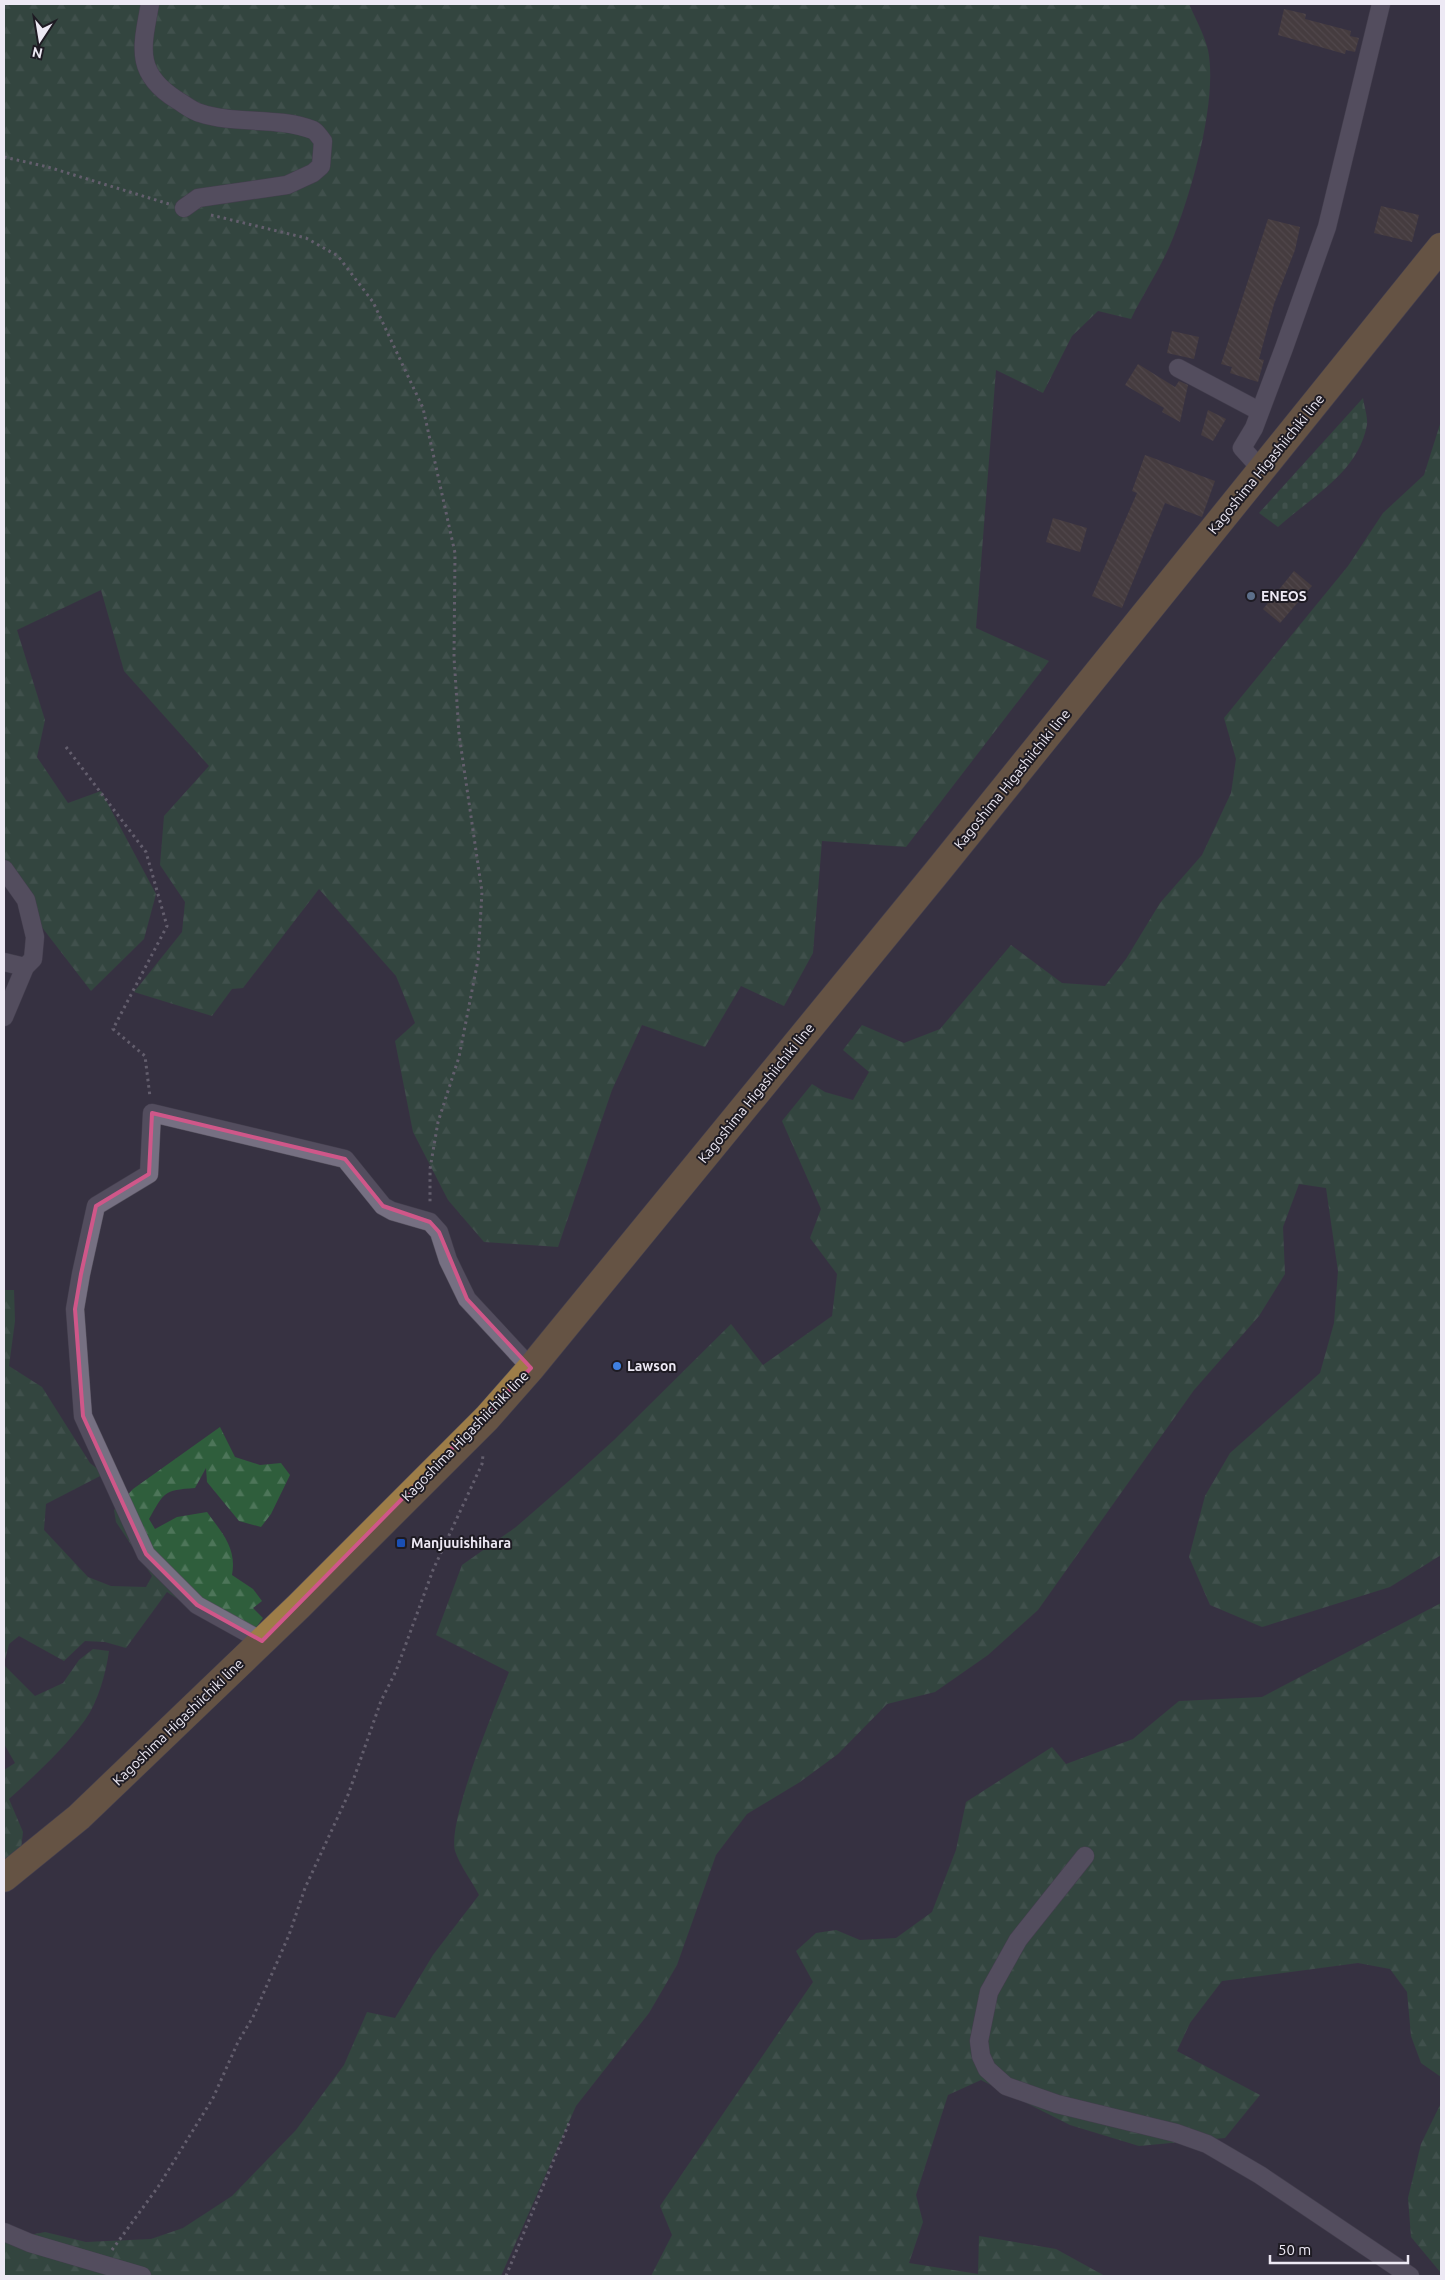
<svg xmlns="http://www.w3.org/2000/svg" width="1445" height="2280" viewBox="0 0 1445 2280" font-family="Ubuntu,sans-serif">
  <style>
    .forest { fill: url(#forest-firs) }
    .cemetery { fill: url(#cemetery-stones) }
    .building { fill: url(#building-back-hatch) }
    .lines { fill: none; stroke-linecap: round; stroke-linejoin: round }
    .minor-casing { stroke: #55505d; stroke-width: 19 }
    .primary-casing { stroke: #55505d; stroke-width: 29 }
    .path { stroke: #9a95a2; stroke-width: 3; stroke-dasharray: 2.5 4; stroke-linecap: butt }
    .minor { stroke: #767082; stroke-width: 18 }
    .primary { stroke: #9d7d48; stroke-width: 28 }
    .marked { fill: none; stroke: #cf5789; stroke-width: 4; stroke-linejoin: round }
    .service-dot { fill: #5c6f8a; stroke: #1e1b23; stroke-width: 2 }
    .shop-dot { fill: #3f7fe0; stroke: #1e1b23; stroke-width: 2 }
    .transit-dot { fill: #1a4fb4; stroke: #1e1b23; stroke-width: 2 }
    .labels { text-anchor: middle; dominant-baseline: central; stroke-width: 4; stroke-linejoin: round; paint-order: stroke }
    .street-label { font-size: 14px; fill: #ede9f4; stroke: #1e1b23 }
    .poi-label { font-size: 14px; font-weight: bold; fill: #ede9f4; stroke: #1e1b23; text-anchor: start }
  </style>
  <defs>
    <pattern id="forest-firs" width="22" height="20" patternUnits="userSpaceOnUse" patternTransform="scale(1.25)"><rect width="22" height="20" fill="#2f5e3c"/><path d="M5 1l3.5 6h-7zM16 11l3.5 6h-7z" fill="#4d7559"/></pattern>
    <pattern id="cemetery-stones" width="16" height="16" patternUnits="userSpaceOnUse" patternTransform="scale(1.25)"><rect width="16" height="16" fill="#2f5e3c"/><path d="M2 7V4a2 2 0 0 1 4 0v3zM10 15v-3a2 2 0 0 1 4 0v3z" fill="#4d7559"/></pattern>
    <pattern id="building-back-hatch" width="6" height="6" patternUnits="userSpaceOnUse" patternTransform="scale(1.25)"><rect width="6" height="6" fill="#58493c"/><path d="M-1 5l2 2M0 0l6 6M5-1l2 2" fill="none" stroke="#706359"/></pattern>
  </defs>
  <rect width="100%" height="100%" fill="#373242"/>
  <!-- forest -->
  <g class="forest">
    <path d="M 4,4 L 1189,4 C 1195,18 1204,34 1208,50 C 1218,99 1192,191 1173,238 C 1162,266 1144,292 1131,319 L 1098,311 L 1072,336 L 1043,393 L 996,370 L 976,628 L 1049,661 L 906,847 L 822,841 L 813,953 L 784,1006 L 741,986 L 705,1047 L 642,1025 L 612,1090 L 558,1247 L 484,1242 L 448,1200 L 413,1132 L 395,1041 L 415,1023 L 396,976 L 319,889 L 243,988 L 232,989 L 212,1016 L 134,992 L 182,932 L 185,902 L 160,865 L 164,816 L 209,766 L 124,671 L 101,590 L 17,630 L 45,720 L 37,757 L 68,803 L 101,791 L 156,894 L 144,939 L 91,991 L 4,878 Z"/>
    <path d="M 1441,421 L 1441,1555 L 1390,1587 L 1262,1627 L 1210,1605 L 1189,1557 L 1205,1496 L 1230,1453 L 1320,1373 L 1334,1323 L 1338,1271 L 1326,1188 L 1299,1184 L 1283,1227 L 1285,1274 L 1259,1316 L 1194,1390 L 1038,1610 L 988,1655 L 935,1692 L 887,1704 L 838,1754 L 800,1782 L 747,1814 L 716,1855 L 677,1965 L 649,2013 L 576,2106 L 501,2276 L 4,2276 L 4,2240 L 45,2232 L 86,2242 L 151,2239 L 183,2228 L 232,2196 L 296,2130 L 344,2065 L 367,2012 L 395,2018 L 433,1955 L 479,1895 C 472,1881 460,1866 455,1851 C 447,1821 496,1705 509,1672 L 436,1635 L 462,1565 L 516,1527 L 570,1480 L 614,1440 L 731,1324 L 763,1365 L 832,1316 L 837,1274 L 810,1238 L 821,1209 L 782,1121 L 812,1084 L 825,1092 L 853,1100 L 869,1072 L 843,1050 L 862,1025 L 904,1043 L 940,1029 L 1011,945 L 1062,983 L 1105,986 L 1126,959 L 1160,903 L 1202,855 L 1231,793 L 1236,759 L 1224,718 L 1348,566 L 1383,513 L 1424,475 Z"/>
    <path d="M 4,1290 L 14,1290 L 15,1321 L 9,1366 L 42,1387 L 90,1463 L 104,1474 L 46,1504 L 44,1530 L 88,1577 L 111,1586 L 146,1587 L 152,1576 L 116,1522 L 114,1510 L 133,1489 L 220,1427 L 235,1457 L 260,1465 L 281,1463 L 290,1475 L 271,1514 L 261,1527 L 239,1521 L 207,1482 L 206,1468 L 195,1488 C 163,1490 164,1493 149,1519 L 155,1529 L 177,1517 L 207,1512 C 222,1533 237,1548 232,1575 L 253,1589 L 262,1601 L 253,1608 L 263,1618 L 249,1637 L 216,1624 L 167,1592 L 126,1648 L 105,1642 L 85,1641 L 64,1661 L 19,1636 L 9,1644 L 4,1664 Z"/>
    <polygon points="1441,1603 1441,2077 1421,2063 1411,2036 1407,1992 1390,1969 1358,1963 1222,1981 1190,2023 1177,2051 1260,2095 1225,2138 1139,2146 1070,2125 981,2080 948,2095 916,2195 923,2222 909,2263 978,2274 979,2236 1056,2249 1105,2276 651,2276 672,2235 660,2206 813,1982 796,1951 816,1933 836,1930 860,1940 896,1938 932,1912 956,1850 966,1802 1052,1747 1066,1764 1133,1739 1179,1701 1262,1697"/>
    <path d="M 93,1649 L 109,1651 C 106,1673 98,1702 85,1720 C 64,1749 35,1775 9,1799 L 23,1832 L 21,1849 L 4,1860 L 4,1770 L 15,1763 L 4,1744 L 4,1665 L 35,1696 L 63,1683 L 79,1660 Z"/>
    <polygon points="1441,2103 1441,2273 1411,2237 1408,2198 1421,2144"/>
  </g>
  <!-- cemetery -->
  <path class="cemetery" d="M 1363,398 C 1364,406 1368,417 1367,425 C 1358,473 1311,497 1278,527 L 1259,513 Z"/>
  <!-- building -->
  <g class="building">
    <polygon points="1284,9 1306,14 1305,19 1351,31 1350,36 1359,38 1355,52 1346,50 1345,54 1278,35"/>
    <polygon points="1381,206 1419,215 1412,242 1374,233"/>
    <polygon points="1268,219 1300,227 1295,250 1274,304 1259,359 1264,360 1258,382 1230,373 1232,367 1221,364"/>
    <polygon points="1172,331 1199,337 1194,359 1167,353"/>
    <polygon points="1138,364 1175,387 1179,381 1188,385 1180,422 1162,412 1164,408 1125,385"/>
    <polygon points="1208,410 1226,419 1213,441 1201,435"/>
    <polygon points="1145,455 1215,481 1202,517 1165,503 1122,608 1092,596 1137,493 1132,491"/>
    <polygon points="1053,518 1087,528 1080,552 1046,542"/>
    <polygon points="1294,571 1312,586 1280,623 1263,609"/>
  </g>
  <g class="lines">
    <defs>
      <g id="minor">
        <path d="M 150,4 C 142,47 134,73 177,100 C 184,104 192,111 200,113 C 236,125 277,116 313,130 C 317,132 320,138 323,141 L 321,166 L 313,173 L 287,185 L 198,198 L 184,208"/>
        <polyline points="1178,368 1259,411"/>
        <polyline points="1261,469 1242,448 1254,428 1284,348 1327,227 1381,4"/>
        <polyline points="4,869 26,900 35,937 33,959 25,967 4,1017"/>
        <polyline points="4,962 25,967"/>
        <polyline points="262,1641 197,1605 146,1554 83,1416 75,1309 81,1274 96,1206 149,1174 152,1113 345,1159 383,1206 392,1211 430,1222 439,1232 448,1260 467,1299 531,1368"/>
        <polyline points="1085,1856 1018,1940 989,1992 979,2041 981,2056 987,2069 1006,2086 1057,2104 1176,2133 1207,2144 1260,2175 1410,2276"/>
        <polyline points="4,2232 30,2243 142,2276"/>
      </g>
      <polyline id="primary" points="4,1878 79,1817 299,1606 487,1418 531,1368 937,872 1441,247"/>
    </defs>
    <!-- minor casing -->
    <use href="#minor" class="minor-casing"/>
    <!-- primary casing -->
    <use href="#primary" class="primary-casing"/>
    <!-- path -->
    <g class="path">
      <polyline points="4,157 48,167 169,204"/>
      <polyline points="211,215 306,238 338,256 373,302 423,408 455,553 454,657 459,734 482,892 478,960 459,1057 438,1122 430,1169 430,1204"/>
      <polyline points="66,747 146,852 167,926 113,1029 145,1056 150,1097"/>
      <polyline points="112,2250 158,2187 213,2098 238,2042 253,2017 289,1935 305,1888 348,1795 381,1701 396,1671 433,1570 482,1464 483,1455"/>
      <polyline points="506,2276 569,2123"/>
    </g>
    <!-- minor -->
    <use href="#minor" class="minor"/>
    <!-- primary -->
    <use href="#primary" class="primary"/>
  </g>
  <!-- marked area -->
  <path d="M0 0H1445V2280H0ZM 152,1113 L 345,1159 L 383,1206 L 430,1222 L 439,1232 L 467,1299 L 531,1368 L 262,1641 L 197,1605 L 146,1554 L 83,1416 L 75,1309 L 81,1274 L 96,1206 L 149,1174 Z" fill="#373242" fill-opacity=".55" fill-rule="evenodd"/>
  <path class="marked" d="M 152,1113 L 345,1159 L 383,1206 L 430,1222 L 439,1232 L 467,1299 L 531,1368 L 262,1641 L 197,1605 L 146,1554 L 83,1416 L 75,1309 L 81,1274 L 96,1206 L 149,1174 Z"/>
  <!-- markers -->
  <circle class="service-dot" cx="1251" cy="596" r="5"/>
  <circle class="shop-dot" cx="617" cy="1366" r="5"/>
  <rect class="transit-dot" x="396" y="1538" width="10" height="10" rx="2.5"/>
  <g class="labels">
    <!-- street labels -->
    <g class="street-label">
      <text transform="translate(1266 464) rotate(-51)">Kagoshima Higashiichiki line</text>
      <text transform="translate(1012 779) rotate(-51)">Kagoshima Higashiichiki line</text>
      <text transform="translate(756 1093) rotate(-51)">Kagoshima Higashiichiki line</text>
      <text transform="translate(465 1436) rotate(-46)">Kagoshima Higashiichiki line</text>
      <text transform="translate(178 1722) rotate(-44)">Kagoshima Higashiichiki line</text>
    </g>
    <!-- poi labels -->
    <g class="poi-label">
      <text x="1261" y="596">ENEOS</text>
      <text x="627" y="1366">Lawson</text>
      <text x="411" y="1543">Manjuuishihara</text>
    </g>
  </g>
  <!-- border -->
  <rect width="1445" height="2280" fill="none" stroke="#ede9f4" stroke-width="10"/>
  <!-- north arrow -->
  <g transform="translate(40 40) rotate(192)" stroke="#1e1b23" stroke-width="4" paint-order="stroke">
  <path d="M0-4L9 19L0 12L-9 19Z" fill="#ede9f4"/>
  <text y="-8" font-size="14" font-weight="bold" text-anchor="middle" fill="#ede9f4">N</text>
  </g>
  <!-- scale -->
  <path d="M1270 2255v8h138v-8" fill="none" stroke="#ede9f4" stroke-width="2.5"/>
  <text x="1278" y="2255" font-size="15" fill="#ede9f4" stroke="#1e1b23" stroke-width="4" paint-order="stroke">50 m</text>
</svg>
